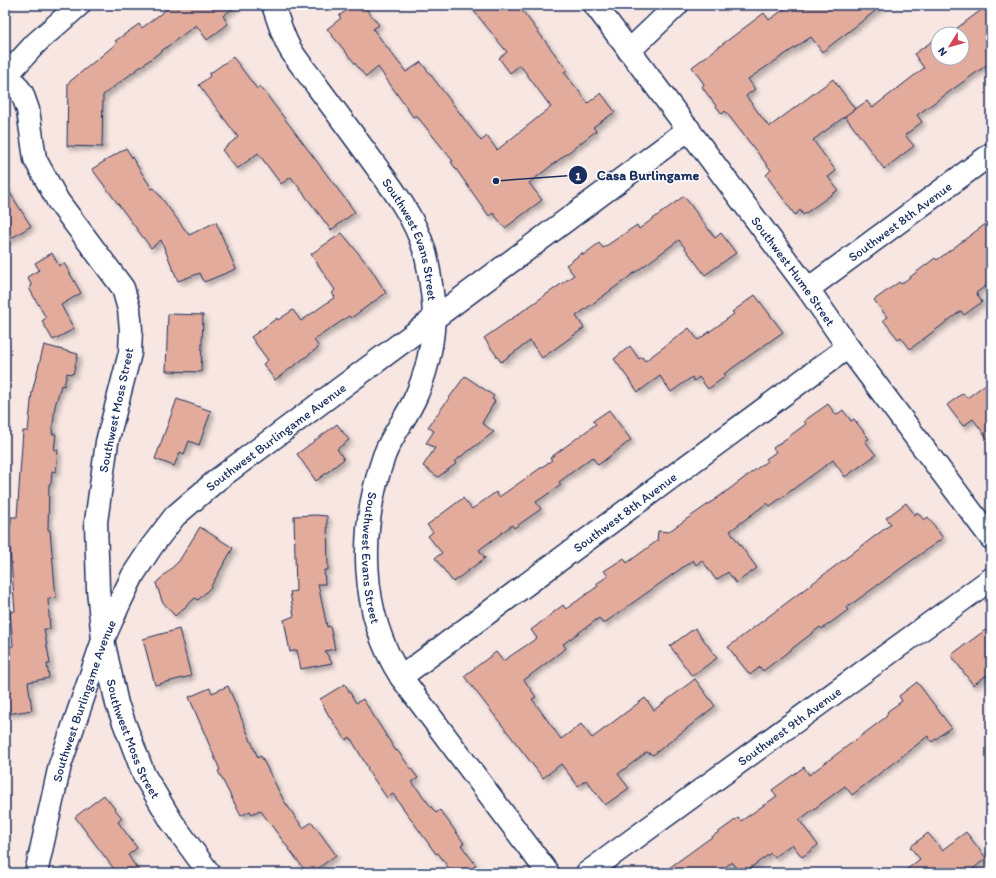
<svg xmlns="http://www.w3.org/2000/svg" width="996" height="878" viewBox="0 0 996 878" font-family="Itim,sans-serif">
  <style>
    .building { fill: #e3ab9c; stroke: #1b2f5e; filter: url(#shadow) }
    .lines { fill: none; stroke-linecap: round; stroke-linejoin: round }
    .minor-casing { stroke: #1b2f5e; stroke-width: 25 }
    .minor { stroke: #fff; stroke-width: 22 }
    .labels { text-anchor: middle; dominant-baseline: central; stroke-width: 3; stroke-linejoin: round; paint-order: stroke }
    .street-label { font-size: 13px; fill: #1b2f5e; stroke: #fff }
    .leader { fill: none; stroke: #1b2f5e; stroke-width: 1.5 }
    .callout-dot { fill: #1b2f5e; stroke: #fff; stroke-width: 1.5 }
    .mark-label { font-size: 12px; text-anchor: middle; font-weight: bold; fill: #fff }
    .callout-label { font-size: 14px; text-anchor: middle; font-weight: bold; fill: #1b2f5e; stroke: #fff; stroke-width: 3; stroke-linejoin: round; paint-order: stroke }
  </style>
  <defs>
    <filter id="shadow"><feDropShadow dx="3.5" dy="3.5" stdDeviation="2" flood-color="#0004"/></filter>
  </defs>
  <rect width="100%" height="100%" fill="#f7e6e1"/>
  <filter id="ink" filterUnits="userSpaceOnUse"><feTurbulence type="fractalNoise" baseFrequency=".025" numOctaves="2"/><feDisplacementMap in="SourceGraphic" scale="8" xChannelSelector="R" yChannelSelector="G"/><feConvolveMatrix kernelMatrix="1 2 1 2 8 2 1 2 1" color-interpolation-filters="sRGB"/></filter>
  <g filter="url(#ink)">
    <!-- building -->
    <g class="building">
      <polygon points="172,5 237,5 223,16 228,24 207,40 196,25 103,95 102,147 67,146 68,83 117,43 115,41 139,24 142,28"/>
      <polygon points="353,5 363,5 379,25 373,29 406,72 421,62 481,141 487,136 497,150 551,107 520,65 510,73 499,58 507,52 469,5 518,5 567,70 564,72 588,103 601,93 615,112 593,127 596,131 529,183 542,200 505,228 493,213 489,216 451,162 453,161 416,115 413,117 378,67 366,77 327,29 341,18 339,16"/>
      <polygon points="790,5 883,5 822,52 811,37 748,79 755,89 746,96 769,127 833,79 855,109 813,140 836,171 828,177 838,190 803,215 800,210 795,215 766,175 771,170 725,111 722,114 702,87 704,84 692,67 764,13 769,20"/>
      <polygon points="988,5 991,5 991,62 917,115 922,122 905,135 914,146 884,169 845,116 867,101 872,108 924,68 914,54 934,40 936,43 938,42 938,58 962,58 962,34 949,34"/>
      <polygon points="233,57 257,89 260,86 355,212 331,230 291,177 281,184 258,153 237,169 222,150 238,137 199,85 210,76 209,74"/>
      <polygon points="126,148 152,189 154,188 189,235 216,222 236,269 204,282 200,273 178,281 161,240 151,248 92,169"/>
      <polygon points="5,185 31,226 5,242"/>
      <polygon points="684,196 715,238 721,233 736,253 705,275 679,240 576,316 584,328 542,358 530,341 501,362 484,338 574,275 566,265 582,253 583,255 599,243 603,248 637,225 639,229"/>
      <polygon points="991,220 991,282 976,293 982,302 964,315 961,311 910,349 901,337 898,339 883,320 887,317 874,300 899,282 901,284 935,258 937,260"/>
      <polygon points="342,233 371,269 386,293 351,318 349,316 314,340 319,347 275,380 263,364 268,360 251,337 277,318 278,320 293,310 301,321 335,297 332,293 335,290 311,254"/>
      <polygon points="52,253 59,266 64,263 81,293 61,305 74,329 53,340 42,321 46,318 29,288 32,286 27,277 39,270 35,263"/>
      <polygon points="755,295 783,332 724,374 726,376 708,389 699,377 694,381 692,377 671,392 660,376 638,392 614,359 630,346 639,359 642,357 645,361 689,328 698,340 734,314 732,312"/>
      <polygon points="168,314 203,315 201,372 166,371"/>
      <polygon points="44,345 78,354 73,374 67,373 64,386 61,385 55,406 52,434 56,434 54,450 58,450 56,472 52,471 51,484 49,484 48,530 50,530 56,598 48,599 50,629 44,629 50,664 47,664 49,678 28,682 32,710 8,714 5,696 5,648 13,646 10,612 15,611 8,524 11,524 11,517 17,517 23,431 28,431 32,392"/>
      <polygon points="465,376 494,396 492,399 495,401 482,423 494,432 455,461 457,463 438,477 423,466 435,448 426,443 434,431 428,427"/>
      <polygon points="991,380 991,443 973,419 963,426 947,405 963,393 967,398"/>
      <polygon points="177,399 211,411 199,445 189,441 184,454 180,452 174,466 155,459"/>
      <polygon points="828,404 836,415 843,410 851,421 854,419 869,439 865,441 876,455 845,477 833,460 770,506 767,503 730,531 757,568 736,583 728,572 716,580 702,560 696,565 693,560 603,624 599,618 563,644 566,648 524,680 536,697 532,699 561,739 581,724 592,738 645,698 654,710 695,679 715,706 653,755 647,752 618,774 629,788 605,805 586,780 578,786 561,764 543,778 464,676 496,652 503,661 537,638 531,630 563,605 566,609 598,586 596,584 608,576 604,571 624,558 627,563 657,541 658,531 668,532 720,496 767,461 766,459 776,452 773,448 806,424 804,421"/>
      <polygon points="609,410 631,440 598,465 592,457 559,482 561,485 536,502 541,509 514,528 512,525 479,550 485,558 453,582 435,558 442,553 428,536 433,532 427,525 463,498 472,509 496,492 499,497 552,460 550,458 596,424 593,421"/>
      <polygon points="337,424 349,440 337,449 344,459 316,481 297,454"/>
      <polygon points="906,503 915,515 917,512 924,520 928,517 943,538 846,608 848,610 822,629 820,627 763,671 760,667 750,675 728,647 891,524 886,518"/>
      <polygon points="316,515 327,516 328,570 324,570 325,584 318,584 327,627 330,626 335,649 325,651 332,663 301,669 297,650 290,652 284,620 294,616 290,592 296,591 294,516"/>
      <polygon points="200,527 233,548 210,588 198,600 195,598 175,616 162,601 156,583 179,561"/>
      <polygon points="991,626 991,672 973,685 951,655"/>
      <polygon points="695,628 717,658 692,676 670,646"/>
      <polygon points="179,629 191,676 155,685 143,639"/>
      <polygon points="917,682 951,727 932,742 928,736 852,795 845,786 799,820 818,845 802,857 792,844 774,857 771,853 743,873 740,873 732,862 717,873 662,873 738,818 741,821 777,796 772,790 804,767 809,775 886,717 888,711 902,701 899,696"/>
      <polygon points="345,684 356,703 363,699 396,751 397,750 418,778 412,782 436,813 440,810 464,843 461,845 476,865 465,873 452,873 438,853 436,854 393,794 387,798 367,769 368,768 350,737 346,740 329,716 320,699"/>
      <polygon points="228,686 258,758 261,756 284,801 303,828 312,822 336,855 312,873 307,873 260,810 252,814 250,811 241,816 218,771 220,770 189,697 210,688 212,693"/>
      <polygon points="104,795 122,818 118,822 137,848 128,855 140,873 117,873 75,817"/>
      <polygon points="966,832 986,858 974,868 972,873 902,873 920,859 910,847 928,833 942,850"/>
    </g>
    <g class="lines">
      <defs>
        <g id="minor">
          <path id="s1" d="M 273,5 C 278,19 282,34 289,47 C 296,60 308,73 317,86 C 337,113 358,141 378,169 C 396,193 415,220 424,249 C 429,265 431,284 433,300 C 436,330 429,366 417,394 C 408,416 392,434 384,456 C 359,528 359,612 401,677 L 548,873"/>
          <path id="s2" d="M 595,5 L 808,289 L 848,347 L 991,538"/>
          <polyline points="629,51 677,5"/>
          <path id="s3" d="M 8,74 L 22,93 L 28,110 L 35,159 L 58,201 L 123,288 L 129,309 L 131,330 L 130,353 L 107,442 L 96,522 L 98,589 L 103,640 L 117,704 L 144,775 L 172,822 L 209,873"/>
          <polyline points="5,77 36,43 79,5"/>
          <path id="s4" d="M 808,289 L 991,154"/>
          <path id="s5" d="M 401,677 L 848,347"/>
          <path id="s6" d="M 36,873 L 60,765 L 103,640 L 119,604 L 133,575 L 152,546 L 175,516 L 217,480 L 689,129"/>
          <path id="s7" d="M 587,873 L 991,579"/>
        </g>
      </defs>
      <!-- minor casing -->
      <use href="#minor" class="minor-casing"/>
      <!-- minor -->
      <use href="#minor" class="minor"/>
    </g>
  </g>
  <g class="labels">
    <!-- street labels -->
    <g class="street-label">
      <text stroke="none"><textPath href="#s4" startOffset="114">Southwest 8th Avenue</textPath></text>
      <text stroke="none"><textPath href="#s1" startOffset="275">Southwest Evans Street</textPath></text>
      <text stroke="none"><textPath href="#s2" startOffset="332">Southwest Hume Street</textPath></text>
      <text transform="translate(116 410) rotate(-78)">Southwest Moss Street</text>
      <text stroke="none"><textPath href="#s6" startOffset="515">Southwest Burlingame Avenue</textPath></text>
      <text stroke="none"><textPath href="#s5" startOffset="278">Southwest 8th Avenue</textPath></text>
      <text stroke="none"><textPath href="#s1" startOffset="611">Southwest Evans Street</textPath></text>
      <text stroke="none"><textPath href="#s6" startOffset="179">Southwest Burlingame Avenue</textPath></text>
      <text stroke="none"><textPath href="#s7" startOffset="250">Southwest 9th Avenue</textPath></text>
      <text stroke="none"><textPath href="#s3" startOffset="708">Southwest Moss Street</textPath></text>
    </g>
  </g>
  <!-- callouts -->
  <path class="leader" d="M496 181L578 175"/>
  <g class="callout-dot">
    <circle cx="496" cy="181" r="4"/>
    <circle cx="578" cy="175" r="10"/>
  </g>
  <g class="mark-label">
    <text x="578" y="180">1</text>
  </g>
  <g class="callout-label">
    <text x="648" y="180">Casa Burlingame</text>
  </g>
  <!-- margin -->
  <rect width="996" height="878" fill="none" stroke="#fff" stroke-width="20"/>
  <rect x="10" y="10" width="976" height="858" fill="none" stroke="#1b2f5e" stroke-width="1.5" filter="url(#ink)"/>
  <!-- north arrow -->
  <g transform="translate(950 46) rotate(233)"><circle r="19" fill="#ffffff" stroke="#a4acbf"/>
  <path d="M0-3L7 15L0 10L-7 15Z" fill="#d1495b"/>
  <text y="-6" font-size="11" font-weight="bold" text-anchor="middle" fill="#1b2f5e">N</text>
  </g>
</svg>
